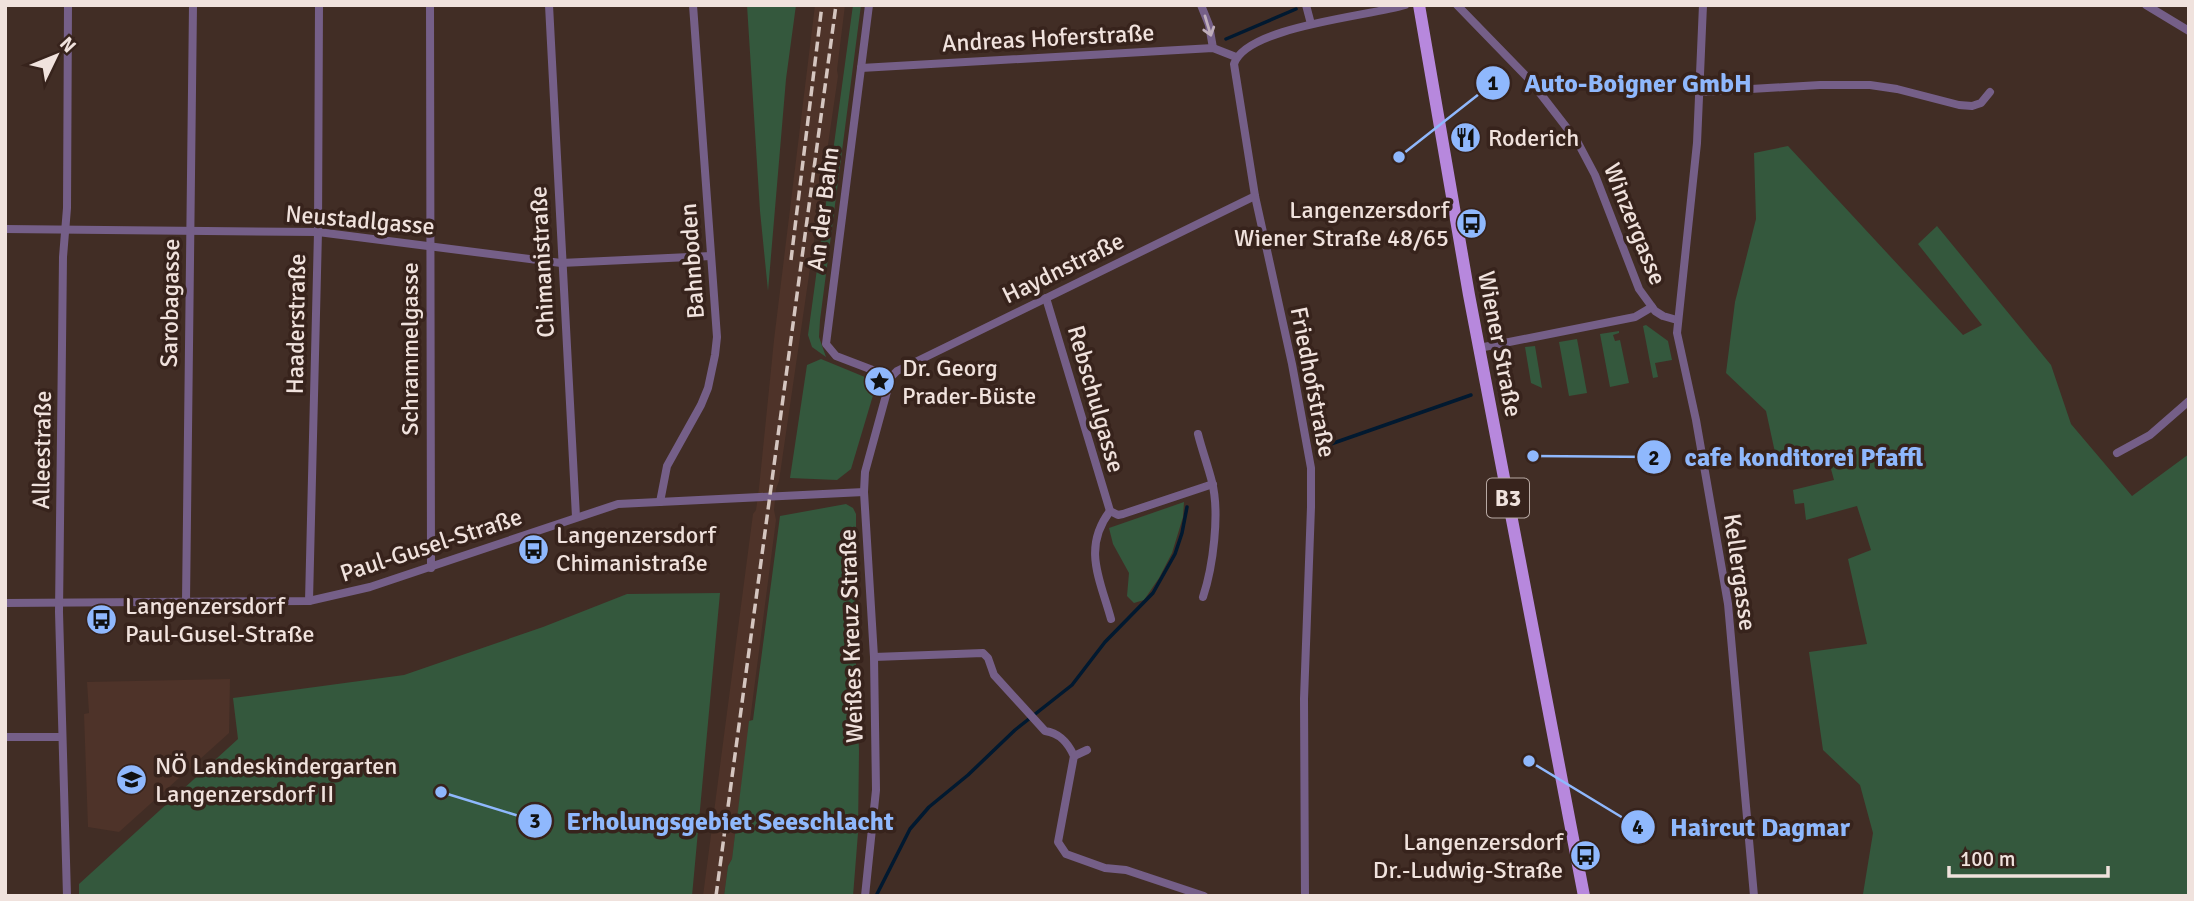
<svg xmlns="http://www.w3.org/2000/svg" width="2194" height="901" viewBox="0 0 2194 901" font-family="Signika,sans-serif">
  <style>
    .built { fill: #4e3329 }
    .green { fill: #34583d }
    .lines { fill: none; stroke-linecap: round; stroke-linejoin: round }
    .stream { stroke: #011930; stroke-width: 3.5 }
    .minor { stroke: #755f88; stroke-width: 8 }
    .primary { stroke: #b788dd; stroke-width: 12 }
    .rail { stroke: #d5c6c0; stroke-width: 3.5; stroke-dasharray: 10 5; stroke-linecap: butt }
    .oneway { stroke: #bfaebb }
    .labels { text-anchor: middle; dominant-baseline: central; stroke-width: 7; stroke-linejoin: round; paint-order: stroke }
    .shield { fill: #37231c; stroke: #b8a9a3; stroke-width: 2 }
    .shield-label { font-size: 23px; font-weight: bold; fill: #f0e2dd }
    .street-label { font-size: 24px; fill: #f0e2dd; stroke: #37231c }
    .poi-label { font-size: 24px; fill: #f0e2dd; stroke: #37231c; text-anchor: start }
    .leader { fill: none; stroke: #8fb8fd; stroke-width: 2.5 }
    .callout-dot { fill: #8fb8fd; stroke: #37231c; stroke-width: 2.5 }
    .mark-label { font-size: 21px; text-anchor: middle; font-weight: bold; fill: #111 }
    .callout-label { font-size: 26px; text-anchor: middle; font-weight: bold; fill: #8fb8fd; stroke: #37231c; stroke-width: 7; stroke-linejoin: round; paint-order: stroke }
  </style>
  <rect width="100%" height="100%" fill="#412d25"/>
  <!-- built -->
  <g class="built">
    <polygon points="815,5 845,5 837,70 838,76 779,481 776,489 774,510 776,520 732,859 728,866 724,896 703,896 753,514 756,510 759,488 774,340"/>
    <polygon points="230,679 229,733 119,832 88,827 84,714 89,713 87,682"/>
  </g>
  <!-- green -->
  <g class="green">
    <polygon points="747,5 796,5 786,79 768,291 760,211"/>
    <polygon points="853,5 861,5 820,320 819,337 826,357 812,347 808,335"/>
    <polygon points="1788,146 1963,335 1982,325 1918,244 1937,226 2051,365 2071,424 2132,496 2189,454 2189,896 1864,896 1863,894 1873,833 1860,785 1823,750 1809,652 1867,644 1848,559 1871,550 1857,506 1806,520 1804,503 1795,504 1793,490 1834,480 1826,451 1776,457 1766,411 1726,373 1735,302 1756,219 1754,153"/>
    <polygon points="1646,325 1668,341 1672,360 1655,363 1658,377 1653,378 1643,326"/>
    <polygon points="1619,331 1619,333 1613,335 1615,341 1620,340 1629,383 1610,387 1600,334"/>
    <polygon points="1577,339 1587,393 1569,396 1559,342"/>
    <polygon points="1535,346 1542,388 1531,383 1525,347"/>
    <polygon points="821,359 877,382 851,469 837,480 790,478 807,365"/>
    <polygon points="1184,502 1183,517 1172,553 1159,578 1144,600 1134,603 1127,596 1129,573 1113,544 1109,528"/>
    <polygon points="846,504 853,508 856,514 856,670 859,751 858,833 853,896 724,896 728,866 732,859 749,721 753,720 780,516"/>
    <polygon points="720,593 692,896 79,896 79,884 238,739 233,698 404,675 543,627 627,594"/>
  </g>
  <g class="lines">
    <!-- stream -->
    <g class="stream">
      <polyline points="1226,39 1296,9"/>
      <polyline points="1328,445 1471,395"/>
      <polyline points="876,896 910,829 929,807 968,775 1015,730 1072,685 1105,642 1153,593 1175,554 1182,533 1187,507"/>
    </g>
    <!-- minor -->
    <g class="minor">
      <polyline points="430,5 431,568"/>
      <polyline points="549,5 576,517"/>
      <polyline points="869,5 826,344 836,356 891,377"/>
      <polyline points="1201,5 1209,25 1213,48"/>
      <polyline points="1306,5 1311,24"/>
      <polyline points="1457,5 1529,79 1577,141 1595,175 1639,289 1655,311 1663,316 1677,320"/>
      <polyline points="1703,5 1697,143 1677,333 1696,420 1728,604 1754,896"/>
      <polyline points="2146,5 2189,31"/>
      <polyline points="861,68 1213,48 1236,57"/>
      <polyline points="1700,92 1820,85 1870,85 1897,89 1959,105 1972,106 1981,103 1990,92"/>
      <polyline points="5,229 318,232 561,263 711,256"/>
      <polyline points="1046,298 1110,511 1118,515 1123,514 1213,484"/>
      <polyline points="1479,348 1635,317 1652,307"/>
      <path d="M 1198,434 C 1202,450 1208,466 1212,482 C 1220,513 1213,567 1203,597"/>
      <polyline points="2117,453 2150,435 2189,401"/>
      <polyline points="660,502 667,466 701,405 708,388 715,355 717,337 693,5"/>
      <path d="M 1110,511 C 1082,548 1100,579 1111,619"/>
      <polyline points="309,601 318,232 319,5"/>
      <polyline points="186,602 193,5"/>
      <polyline points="5,603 309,601 370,587 618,504 864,492"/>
      <path d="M 874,657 L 983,653 L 988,658 L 994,675 L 1045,731 C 1060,733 1068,743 1074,756 L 1058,842 L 1066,854 L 1105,868 L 1126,870 L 1204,896"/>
      <polyline points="5,737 62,737"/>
      <polyline points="1074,756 1087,750"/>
      <polyline points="67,896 59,612 63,257 67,208 68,5"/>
      <polyline points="865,896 876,790 874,657 864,492 865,472 891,377 897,371 1255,196"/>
      <path d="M 1305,896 L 1304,699 L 1311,507 L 1311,468 L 1292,364 L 1255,196 L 1234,64 C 1246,26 1371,16 1405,5"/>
    </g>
    <!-- primary -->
    <polyline class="primary" points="1419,5 1469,295 1584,896"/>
    <!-- rail -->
    <g class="rail">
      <polyline points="791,260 822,5"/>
      <polyline points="716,896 836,5"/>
    </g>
  </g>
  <!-- one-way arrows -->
  <defs><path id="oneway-shaft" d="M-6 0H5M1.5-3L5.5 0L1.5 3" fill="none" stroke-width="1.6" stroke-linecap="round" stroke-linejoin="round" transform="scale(1.75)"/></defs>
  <use class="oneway" href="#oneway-shaft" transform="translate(1208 26) rotate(73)"/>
  <!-- icons -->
  <defs>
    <symbol id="restaurant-disc" viewBox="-11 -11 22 22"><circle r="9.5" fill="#8fb8fd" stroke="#37231c"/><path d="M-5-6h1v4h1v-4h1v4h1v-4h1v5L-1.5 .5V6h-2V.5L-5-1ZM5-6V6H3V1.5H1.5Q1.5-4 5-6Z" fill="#111"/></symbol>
    <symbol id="bus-disc" viewBox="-11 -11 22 22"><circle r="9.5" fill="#8fb8fd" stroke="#37231c"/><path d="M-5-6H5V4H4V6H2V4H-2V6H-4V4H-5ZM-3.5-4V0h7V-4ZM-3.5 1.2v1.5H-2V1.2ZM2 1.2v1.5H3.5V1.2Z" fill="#111"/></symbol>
    <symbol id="sight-disc" viewBox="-11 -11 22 22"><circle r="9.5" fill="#8fb8fd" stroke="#37231c"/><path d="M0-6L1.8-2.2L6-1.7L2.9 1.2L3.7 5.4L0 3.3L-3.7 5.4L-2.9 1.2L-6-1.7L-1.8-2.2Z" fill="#111"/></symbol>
    <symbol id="school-disc" viewBox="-11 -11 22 22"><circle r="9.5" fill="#8fb8fd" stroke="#37231c"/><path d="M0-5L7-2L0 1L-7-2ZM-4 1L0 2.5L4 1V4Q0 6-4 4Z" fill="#111"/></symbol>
  </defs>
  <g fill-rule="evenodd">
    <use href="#restaurant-disc" x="1448" y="120" width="35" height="35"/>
    <use href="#bus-disc" x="1454" y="206" width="35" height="35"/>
    <use href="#sight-disc" x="862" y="364" width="35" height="35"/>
    <use href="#bus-disc" x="516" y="532" width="35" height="35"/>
    <use href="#bus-disc" x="84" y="602" width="35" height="35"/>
    <use href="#school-disc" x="114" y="762" width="35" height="35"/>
    <use href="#bus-disc" x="1568" y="838" width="35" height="35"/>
  </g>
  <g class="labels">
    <!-- shield labels -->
    <rect class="shield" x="1487" y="478.5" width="42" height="39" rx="5"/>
    <g class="shield-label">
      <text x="1508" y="498">B3</text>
    </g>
    <!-- street labels -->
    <g class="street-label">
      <text transform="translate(1048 38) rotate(-3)">Andreas Hoferstraße</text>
      <text transform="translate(823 209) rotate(-83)">An der Bahn</text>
      <text transform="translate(360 220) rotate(5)">Neustadlgasse</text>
      <text transform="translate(1635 224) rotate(68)">Winzergasse</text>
      <text transform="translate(692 261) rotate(-94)">Bahnboden</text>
      <text transform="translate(542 262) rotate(-93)">Chimanistraße</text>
      <text transform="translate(1063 268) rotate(-26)">Haydnstraße</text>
      <text transform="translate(170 303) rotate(-89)">Sarobagasse</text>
      <text transform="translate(296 324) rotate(-89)">Haaderstraße</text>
      <text transform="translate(1500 344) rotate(79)">Wiener Straße</text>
      <text transform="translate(410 349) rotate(-90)">Schrammelgasse</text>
      <text transform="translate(1313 382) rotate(79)">Friedhofstraße</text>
      <text transform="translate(1096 399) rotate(74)">Rebschulgasse</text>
      <text transform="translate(42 450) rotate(-89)">Alleestraße</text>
      <text transform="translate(431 545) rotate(-18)">Paul-Gusel-Straße</text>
      <text transform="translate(1740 572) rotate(82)">Kellergasse</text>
      <text transform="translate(851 636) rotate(-92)">Weißes Kreuz Straße</text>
    </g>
    <!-- poi labels -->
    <g class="poi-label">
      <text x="1488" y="138">Roderich</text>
      <text x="1449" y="210" text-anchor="end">Langenzersdorf<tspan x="1449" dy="28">Wiener Straße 48/65</tspan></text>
      <text x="902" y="368">Dr. Georg<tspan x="902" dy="28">Prader-Büste</tspan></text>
      <text x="556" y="535">Langenzersdorf<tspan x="556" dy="28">Chimanistraße</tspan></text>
      <text x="125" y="606">Langenzersdorf<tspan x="125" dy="28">Paul-Gusel-Straße</tspan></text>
      <text x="155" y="766">NÖ Landeskindergarten<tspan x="155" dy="28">Langenzersdorf II</tspan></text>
      <text x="1563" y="842" text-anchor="end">Langenzersdorf<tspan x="1563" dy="28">Dr.-Ludwig-Straße</tspan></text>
    </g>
  </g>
  <!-- callouts -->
  <path class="leader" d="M1399 157L1493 83M1533 456L1654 457M441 792L535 821M1529 761L1638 827"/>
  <g class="callout-dot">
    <circle cx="1399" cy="157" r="7"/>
    <circle cx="1533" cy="456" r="7"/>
    <circle cx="441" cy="792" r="7"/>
    <circle cx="1529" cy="761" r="7"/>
    <circle cx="1493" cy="83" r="18"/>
    <circle cx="1654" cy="457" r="18"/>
    <circle cx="535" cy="821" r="18"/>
    <circle cx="1638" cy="827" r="18"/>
  </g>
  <g class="mark-label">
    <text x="1493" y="90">1</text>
    <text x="1654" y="465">2</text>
    <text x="535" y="828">3</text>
    <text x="1638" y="834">4</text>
  </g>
  <g class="callout-label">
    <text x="1638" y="92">Auto-Boigner GmbH</text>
    <text x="1804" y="466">cafe konditorei Pfaffl</text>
    <text x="730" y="830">Erholungsgebiet Seeschlacht</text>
    <text x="1760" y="836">Haircut Dagmar</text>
  </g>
  <!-- border -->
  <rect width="2194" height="901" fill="none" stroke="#f0e2dd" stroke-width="14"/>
  <!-- north arrow -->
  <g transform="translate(56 56) rotate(47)" stroke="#37231c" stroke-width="5" paint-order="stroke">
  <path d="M0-5L12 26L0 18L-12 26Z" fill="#f0e2dd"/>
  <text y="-10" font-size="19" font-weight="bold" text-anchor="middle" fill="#f0e2dd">N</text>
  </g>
  <!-- scale -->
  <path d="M1949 866v10h159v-10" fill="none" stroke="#f0e2dd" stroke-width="3.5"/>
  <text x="1960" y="866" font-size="21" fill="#f0e2dd" stroke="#37231c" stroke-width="5" paint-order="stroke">100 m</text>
</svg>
